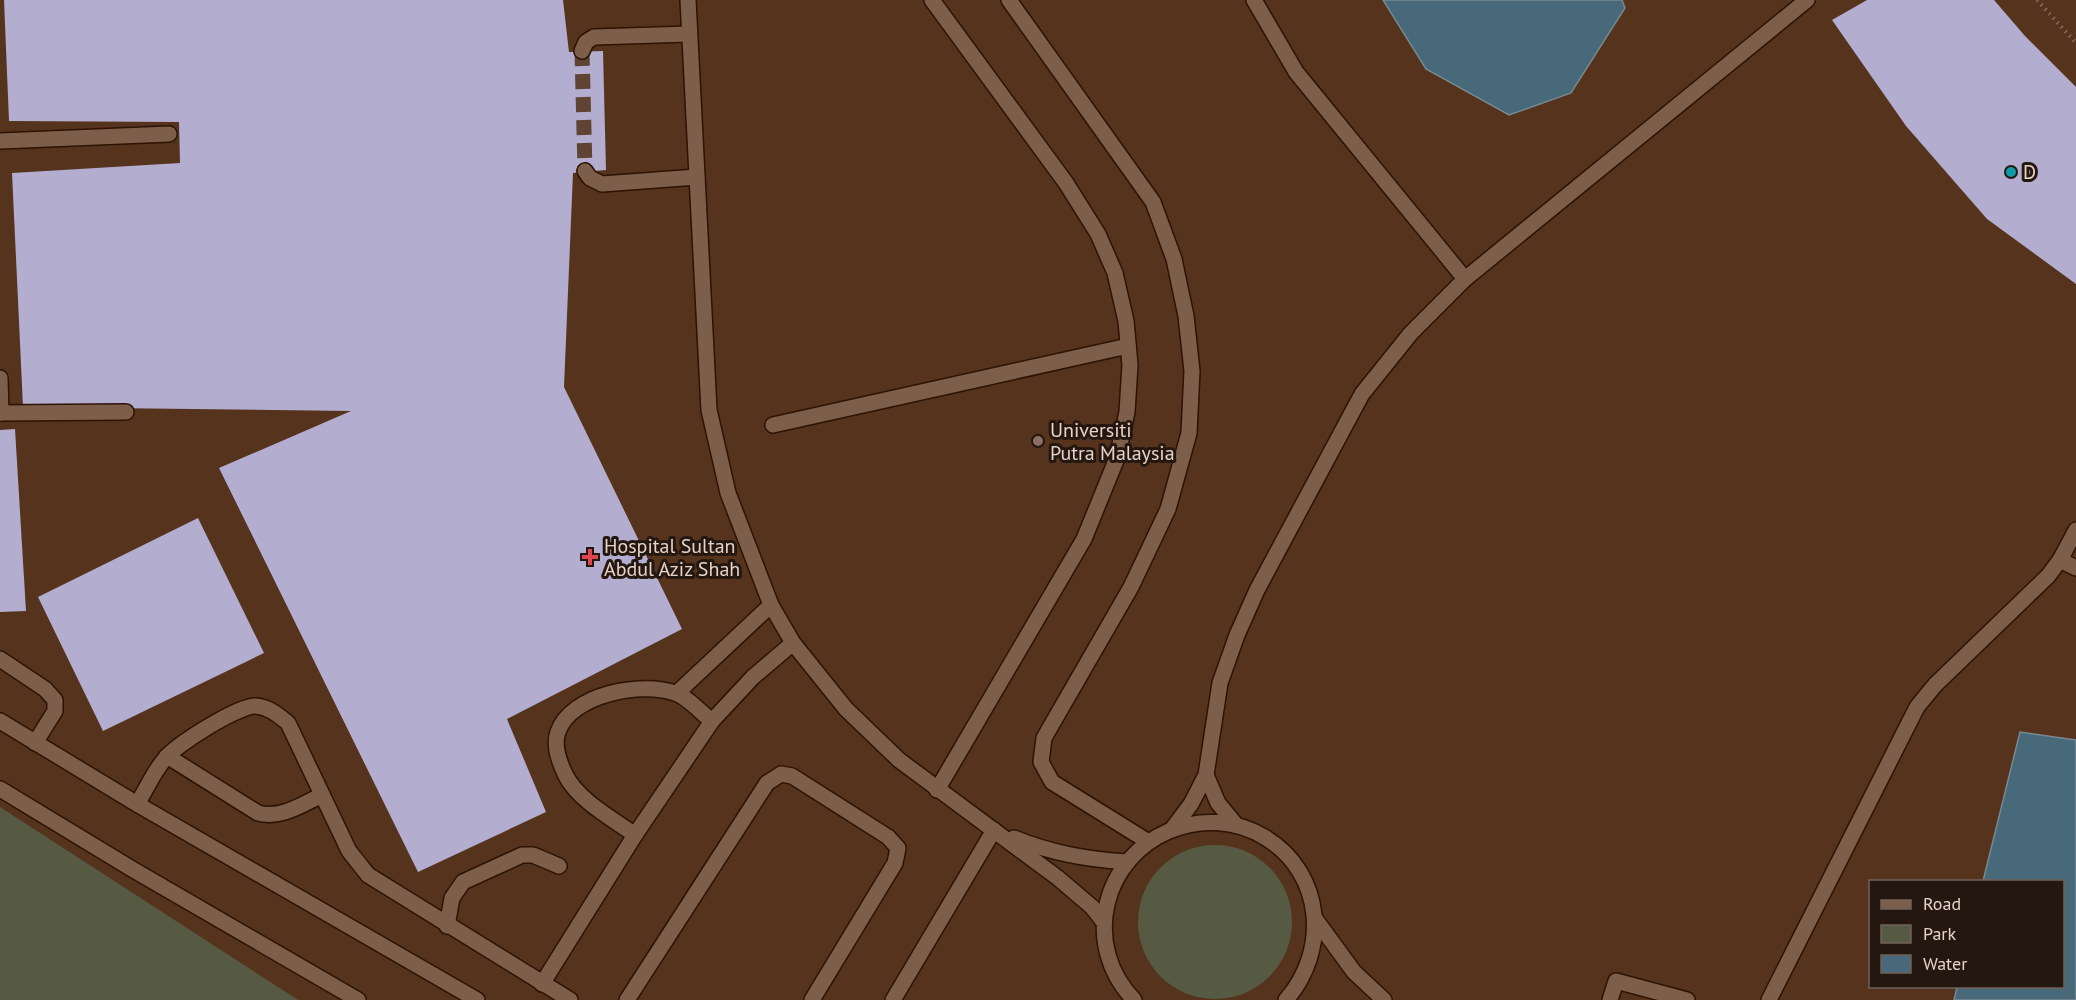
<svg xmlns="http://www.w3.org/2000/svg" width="2076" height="1000" viewBox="0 0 2076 1000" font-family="'PT Sans',sans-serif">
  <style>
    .built { fill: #55331d; fill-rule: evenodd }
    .green { fill: #565a43 }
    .water { fill: #486979; stroke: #778991; stroke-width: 1.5 }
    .building { fill: #b3add0 }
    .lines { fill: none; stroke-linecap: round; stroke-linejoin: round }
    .minor-tunnel { stroke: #5f4434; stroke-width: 15; stroke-dasharray: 15 8; stroke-linecap: butt }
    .minor-casing { stroke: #2c1303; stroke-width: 18 }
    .path { stroke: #856d5f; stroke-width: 4; stroke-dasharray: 1.5 4.5; stroke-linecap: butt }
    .minor { stroke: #7d5e4b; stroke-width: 15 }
    .culture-dot { fill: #0f9aa8; stroke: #241710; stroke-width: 2 }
    .education-dot { fill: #8d6e63; stroke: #241710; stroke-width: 2 }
    .health-dot { fill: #e0444e; stroke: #241710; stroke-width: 2 }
    .labels { text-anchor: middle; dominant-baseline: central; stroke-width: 6; stroke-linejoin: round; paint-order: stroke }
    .poi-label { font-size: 20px; fill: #e5d3c8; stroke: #241710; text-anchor: start }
  </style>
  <rect width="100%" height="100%" fill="#472b1a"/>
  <!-- built -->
  <path class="built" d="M 0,0 L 2076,0 L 2076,1000 L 0,1000 ZM 1870,882 L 2062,882 L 2062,986 L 1870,986 Z"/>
  <!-- green -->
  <g class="green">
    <polygon points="0,807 298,1000 0,1000"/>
    <circle cx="1215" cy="922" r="77"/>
  </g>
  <!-- water -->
  <g class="water">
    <polygon points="1383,0 1622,0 1625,8 1571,93 1509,115 1426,69"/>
    <polygon points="2020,732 2076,740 2076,1000 1954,1000 1957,987 2062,986 2062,882 1983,881"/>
  </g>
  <!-- building -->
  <g class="building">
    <polygon points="4,0 563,0 569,52 603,51 606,170 573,173 564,387 682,629 507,719 546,812 418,872 219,468 351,411 23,407 12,173 180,163 179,122 9,121"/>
    <polygon points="1867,0 1994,0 2025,36 2076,87 2076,284 1987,219 1906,126 1832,20"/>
    <polygon points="15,429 26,611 0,612 0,430"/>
    <polygon points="198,518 264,653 103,731 38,597"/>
  </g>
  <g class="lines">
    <!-- minor-tunnel -->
    <polyline class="minor-tunnel" points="582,51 585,171"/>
    <defs>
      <g id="minor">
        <polyline points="688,0 709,410 728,493 771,605 793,643 846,709 899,760 1058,878 1092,907 1103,921"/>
        <polyline points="932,0 1066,183 1098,234 1115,273 1126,321 1130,365 1127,412 1117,458 1084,539 937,790"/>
        <polyline points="1009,0 1153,202 1174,259 1186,316 1192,371 1189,433 1168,509 1131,587 1044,738 1041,762 1052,782 1147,841"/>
        <polyline points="1254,0 1296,72 1465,279"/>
        <polyline points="582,51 586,42 594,37 689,34"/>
        <polyline points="0,141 169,134"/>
        <polyline points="585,171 590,178 602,184 697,177"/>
        <polyline points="0,378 1,413"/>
        <polyline points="0,413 126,412"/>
        <polyline points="773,425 1128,346"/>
        <polyline points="2076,530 2060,560 2076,568"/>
        <polyline points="0,659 45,689 55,700 55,711 35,743"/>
        <polyline points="677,693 771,605"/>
        <polyline points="0,721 137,804 477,1000"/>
        <path d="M 167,756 L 258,813 C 281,819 301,805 322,795"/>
        <polyline points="1206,775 1218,803 1236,825"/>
        <polyline points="0,789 132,869 358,1000"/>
        <path d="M 137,804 C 146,790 153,773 164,760 C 175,745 239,705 256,706 C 269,707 278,715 288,723 L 349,851 L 368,875 L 570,1000"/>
        <polyline points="1173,828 1191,804 1206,775 1220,683 1237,635 1257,590 1362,394 1411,333 1465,279 1807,0"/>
        <path d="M 635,835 C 613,819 579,801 566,776 C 560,764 553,745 558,732 C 571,694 642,681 675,693 C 688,697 701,713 712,721"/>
        <path d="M 1014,838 C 1051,853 1085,859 1126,862"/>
        <polyline points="1316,920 1354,972 1384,1000"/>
        <polyline points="447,926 452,898 463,882 522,855 533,855 559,866"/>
        <polyline points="542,984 635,835 712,721 753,677 793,643"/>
        <polyline points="627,1000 767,783 781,774 792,776 888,837 898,848 895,863 812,1000"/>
        <polyline points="893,1000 994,830"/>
        <path d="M 1134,1000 C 1109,974 1099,939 1107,904 C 1123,835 1204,800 1266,838 C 1324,874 1329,951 1286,1000"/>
        <polyline points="1610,1000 1616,981 1687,1000"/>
        <polyline points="1769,1000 1917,707 1935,685 2048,576 2060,560"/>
      </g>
    </defs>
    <!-- minor casing -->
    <use href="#minor" class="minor-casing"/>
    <!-- path -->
    <polyline class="path" points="2037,0 2076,43"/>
    <!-- minor -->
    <use href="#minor" class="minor"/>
  </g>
  <!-- markers -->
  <circle class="culture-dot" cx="2011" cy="172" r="6"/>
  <circle class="education-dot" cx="1038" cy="441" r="6"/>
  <path class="health-dot" d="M587 548h6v6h6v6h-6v6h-6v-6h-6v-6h6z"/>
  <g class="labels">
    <!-- poi labels -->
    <g class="poi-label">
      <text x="2023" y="172">D</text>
      <text x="1050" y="430">Universiti<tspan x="1050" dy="23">Putra Malaysia</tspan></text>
      <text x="604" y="546">Hospital Sultan<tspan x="604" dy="23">Abdul Aziz Shah</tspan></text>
    </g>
  </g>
  <!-- legend -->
  <rect x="1869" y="880" width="195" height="108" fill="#241710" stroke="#71625a" stroke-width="1.5"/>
  <rect x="1881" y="900" width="30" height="9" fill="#7d5e4b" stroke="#71625a" stroke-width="1.5"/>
  <text x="1923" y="910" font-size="18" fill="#e5d3c8">Road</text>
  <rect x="1881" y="925" width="30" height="18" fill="#565a43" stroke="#71625a" stroke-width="1.5"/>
  <text x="1923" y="940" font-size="18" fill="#e5d3c8">Park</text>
  <rect x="1881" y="955" width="30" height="18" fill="#486979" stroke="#71625a" stroke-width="1.5"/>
  <text x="1923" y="970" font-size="18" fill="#e5d3c8">Water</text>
</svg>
